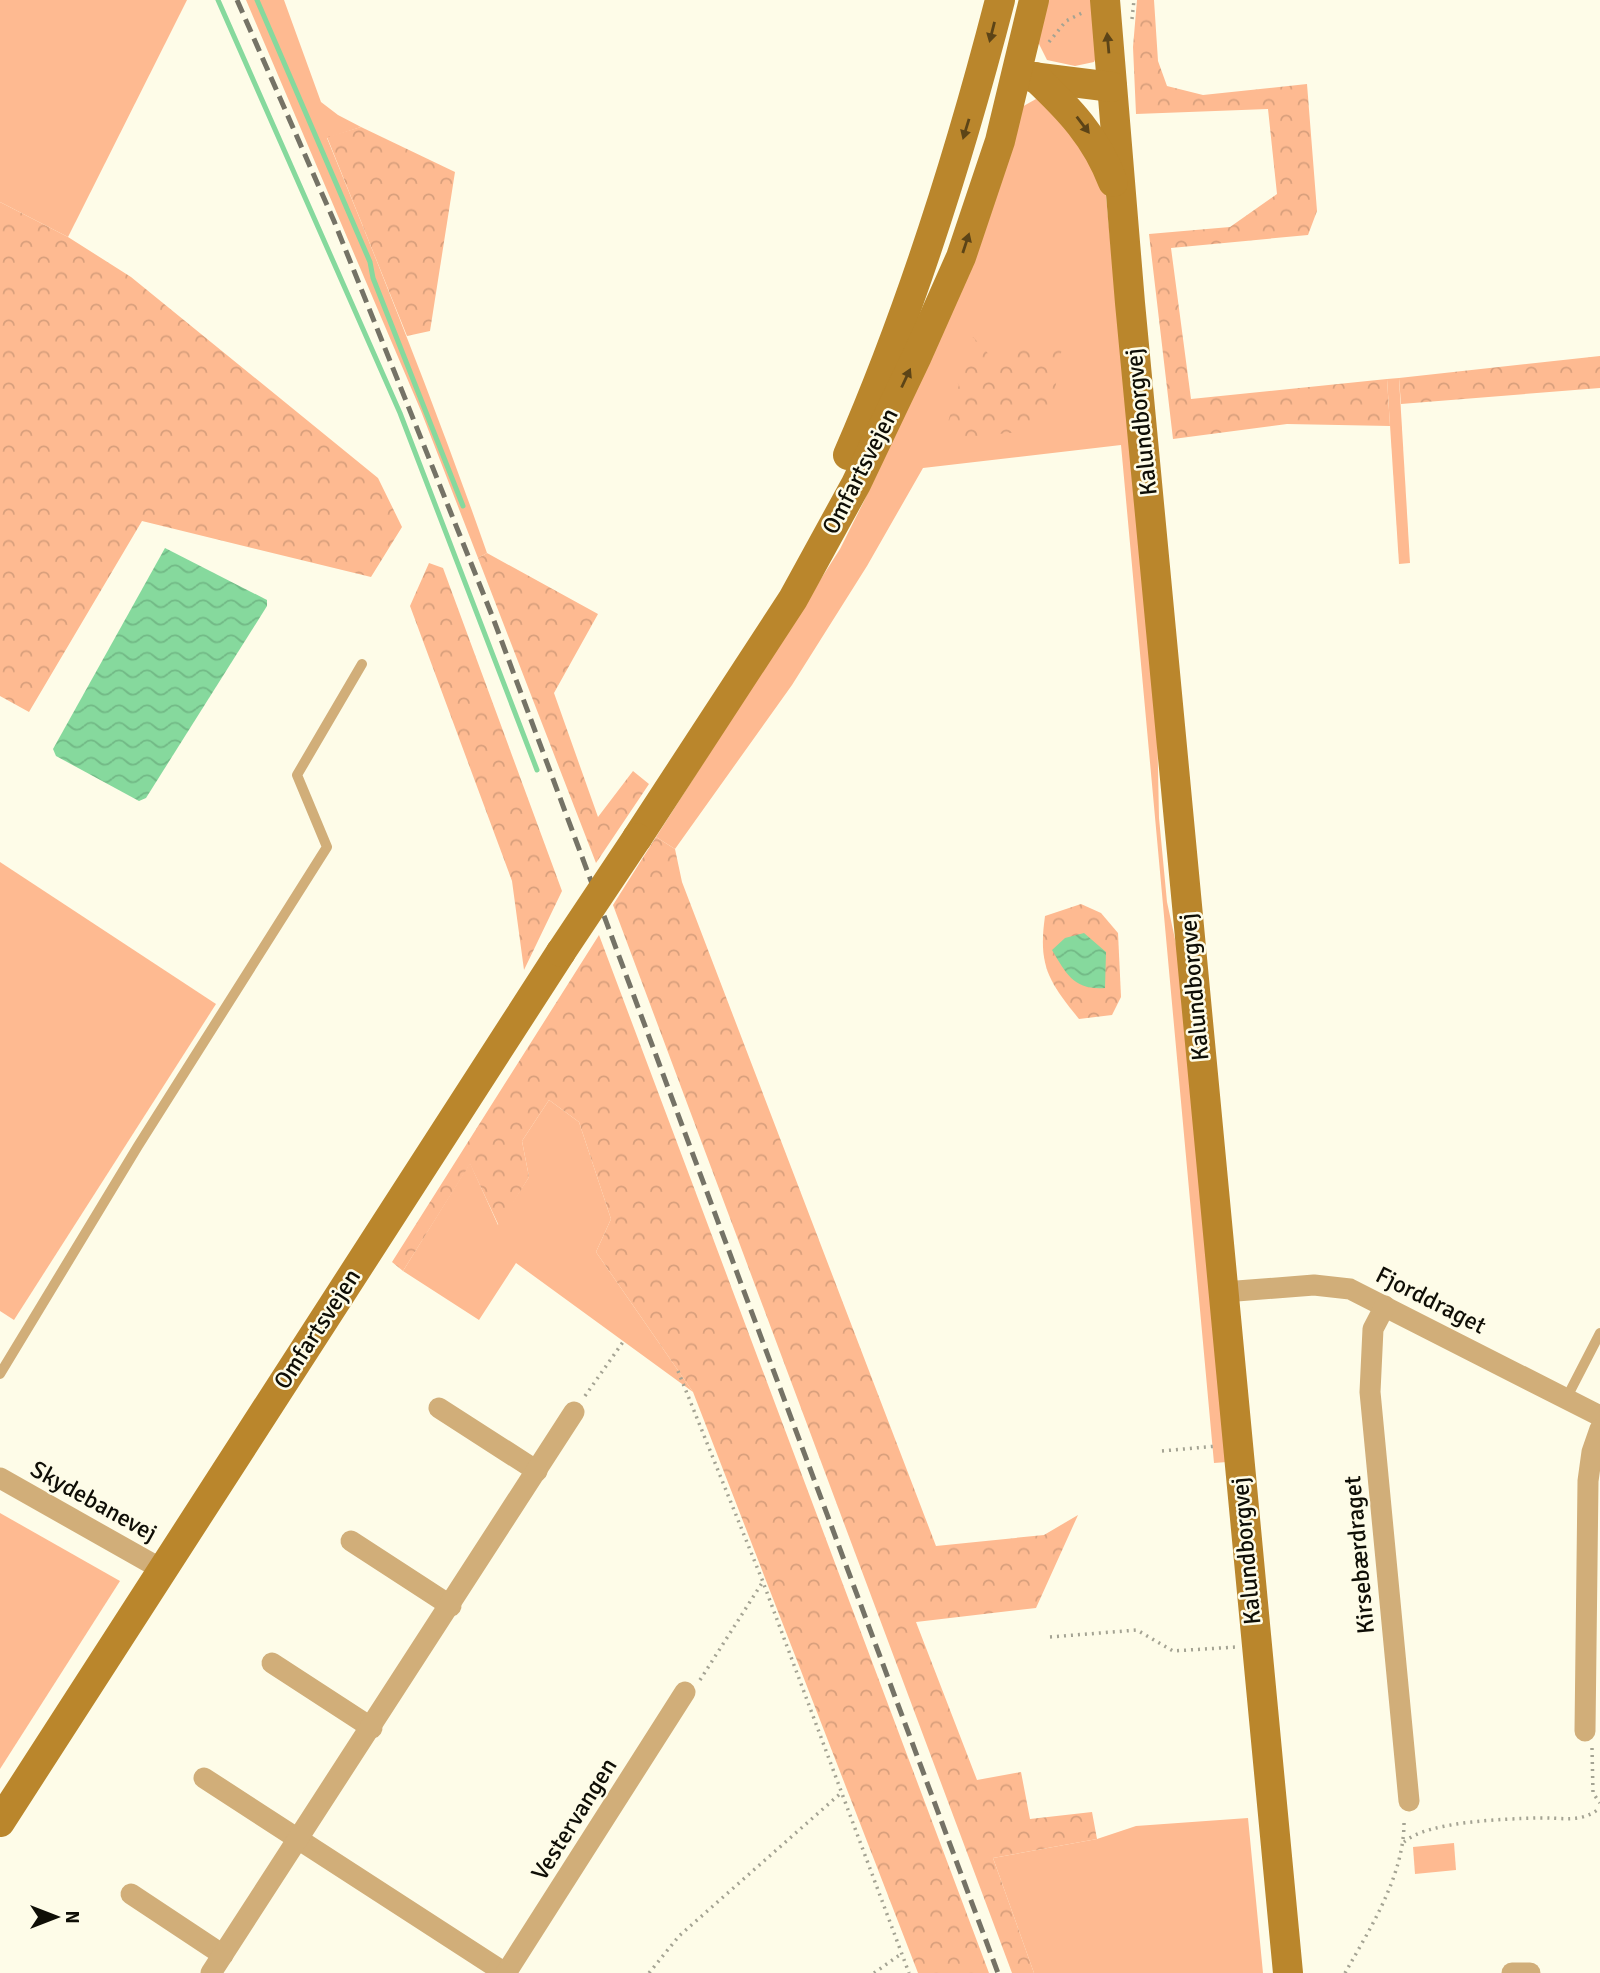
<svg xmlns="http://www.w3.org/2000/svg" width="1600" height="1973" viewBox="0 0 1600 1973" font-family="Signika,sans-serif">
  <style>
    .green { fill: #feba91 }
    .forest { fill: url(#forest-crowns) }
    .water { fill: url(#water-waves) }
    .lines { fill: none; stroke-linecap: round; stroke-linejoin: round }
    .stream { stroke: #86d99d; stroke-width: 5 }
    .path { stroke: #a4a393; stroke-width: 3.5; stroke-dasharray: 2 5; stroke-linecap: butt }
    .lane { stroke: #d1ae79; stroke-width: 10 }
    .street { stroke: #d1ae79; stroke-width: 21 }
    .secondary { stroke: #ba862c; stroke-width: 30 }
    .rail { stroke: #757366; stroke-width: 5; stroke-dasharray: 14 7; stroke-linecap: butt }
    .secondary-bridge { stroke: #ba862c; stroke-width: 30 }
    .oneway { fill: #5c4417 }
    .labels { text-anchor: middle; dominant-baseline: central; stroke-width: 5; stroke-linejoin: round; paint-order: stroke }
    .street-label { font-size: 24px; fill: #0f0e06; stroke: #fefce8 }
  </style>
  <defs>
    <pattern id="forest-crowns" width="20" height="18" patternUnits="userSpaceOnUse" patternTransform="scale(1.75)"><rect width="20" height="18" fill="#feba91"/><path d="M2 6a3 3 0 1 1 6 0M12 15a3 3 0 1 1 6 0" fill="none" stroke="#d89f7c"/></pattern>
    <pattern id="water-waves" width="16" height="10" patternUnits="userSpaceOnUse" patternTransform="scale(1.75)"><rect width="16" height="10" fill="#86d99d"/><path d="M0 5q4-4 8 0t8 0" fill="none" stroke="#72b986"/></pattern>
  </defs>
  <rect width="100%" height="100%" fill="#fefce8"/>
  <!-- green -->
  <g class="green">
    <polygon points="0,0 187,0 68,237 0,202"/>
    <path d="M 246,0 L 284,0 L 321,102 L 338,115 L 361,127 L 327,138 C 383,275 438,413 487,553 L 478,558 L 421,411 Z"/>
    <polygon points="1046,0 1100,0 1103,43 1094,62 1075,66 1047,60 1038,42"/>
    <polygon points="1036,99 1050,106 1098,167 1106,196 1157,720 1159,818 1167,902 1181,967 1227,1462 1214,1463 1121,445 923,468 867,566 792,685 675,849 656,837 840,549 864,501 941,336 1020,108"/>
    <polygon points="1399,378 1410,563 1399,564 1387,379"/>
    <polygon points="0,862 216,1004 14,1320 0,1311"/>
    <polygon points="549,1100 579,1122 611,1219 596,1252 693,1392 516,1263 479,1320 403,1271 470,1163 498,1225 529,1177 522,1141"/>
    <polygon points="0,1513 120,1581 0,1769"/>
    <polygon points="1248,1818 1263,1973 1034,1973 993,1858 1097,1839 1136,1826"/>
    <polygon points="1454,1843 1456,1870 1415,1874 1413,1847"/>
  </g>
  <!-- forest -->
  <g class="forest">
    <polygon points="1137,0 1154,0 1158,61 1167,86 1203,95 1307,84 1317,211 1308,235 1171,248 1191,399 1387,379 1390,426 1287,424 1173,439 1149,234 1230,227 1277,194 1268,109 1136,114 1133,47"/>
    <polygon points="361,127 455,172 430,331 407,336 327,137"/>
    <polygon points="0,202 68,237 131,277 378,478 402,527 371,577 142,521 29,712 0,696"/>
    <polygon points="973,337 997,363 1011,347 1063,341 1054,396 1033,431 943,439 959,385 952,376"/>
    <polygon points="1600,356 1600,388 1401,404 1399,378"/>
    <polygon points="487,553 598,614 554,693 598,817 633,771 649,784 596,863 478,558"/>
    <polygon points="429,563 443,568 562,891 524,970 512,881 410,606"/>
    <polygon points="656,837 675,849 682,882 936,1546 1044,1535 1078,1515 1036,1608 916,1622 977,1780 1021,1772 1030,1819 1092,1812 1097,1839 993,1858 1034,1973 1012,1973 613,905"/>
    <path d="M 1081,904 L 1101,913 L 1118,933 L 1121,997 L 1112,1015 L 1079,1019 C 1048,981 1038,965 1045,916 Z"/>
    <polygon points="599,935 989,1973 918,1973 693,1392 596,1252 611,1219 579,1122 549,1100 522,1141 529,1177 499,1226 470,1164 403,1271 392,1262"/>
  </g>
  <!-- water -->
  <g class="water">
    <polygon points="165,548 267,600 267,606 146,798 139,801 56,756 53,749"/>
    <path d="M 1084,933 L 1106,952 L 1105,988 C 1074,990 1067,975 1052,950 L 1065,938 Z"/>
  </g>
  <g class="lines">
    <!-- stream -->
    <g class="stream">
      <polyline points="218,0 400,413 537,770"/>
      <polyline points="257,0 370,262 373,278 463,506"/>
    </g>
    <!-- path -->
    <g class="path">
      <polyline points="1132,19 1134,0"/>
      <polyline points="1049,42 1066,21 1082,13"/>
      <polyline points="678,1371 763,1582 909,1973"/>
      <polyline points="585,1396 623,1342"/>
      <polyline points="1162,1451 1217,1446"/>
      <polyline points="1050,1637 1137,1630 1173,1651 1236,1647"/>
      <polyline points="700,1680 762,1583"/>
      <polyline points="1592,1748 1593,1793 1600,1803"/>
      <path d="M 1404,1842 C 1428,1821 1505,1819 1537,1818 C 1562,1817 1580,1824 1600,1808"/>
      <polyline points="649,1973 679,1936 841,1793"/>
      <polyline points="874,1973 901,1954"/>
      <path d="M 1345,1973 C 1371,1927 1405,1874 1404,1820"/>
    </g>
    <!-- lane -->
    <g class="lane">
      <polyline points="0,1374 138,1146 327,847 297,775 362,664"/>
      <polyline points="1566,1399 1600,1333"/>
    </g>
    <!-- street -->
    <g class="street">
      <polyline points="1224,1292 1314,1285 1350,1289 1600,1416"/>
      <polyline points="1385,1306 1373,1329 1370,1392 1409,1801"/>
      <polyline points="439,1408 537,1471"/>
      <polyline points="0,1478 163,1570"/>
      <polyline points="351,1541 451,1606"/>
      <polyline points="272,1663 372,1728"/>
      <polyline points="1585,1731 1588,1481 1592,1452 1600,1429"/>
      <polyline points="204,1778 505,1973"/>
      <polyline points="131,1894 223,1955"/>
      <polyline points="211,1973 574,1412"/>
      <polyline points="506,1973 685,1692"/>
      <polyline points="1512,1973 1530,1973"/>
    </g>
    <!-- secondary -->
    <g class="secondary">
      <polyline points="1105,0 1130,303 1288,1973"/>
      <polyline points="1032,77 1112,87"/>
      <path d="M 1035,77 C 1069,109 1096,137 1113,182"/>
      <path d="M 848,455 C 912,308 960,155 1000,0"/>
      <polyline points="637,838 793,599 856,484 917,356 961,257 1000,141 1034,0"/>
      <polyline points="0,1822 561,952"/>
    </g>
    <!-- rail -->
    <polyline class="rail" points="237,0 334,221 493,618 998,1973"/>
    <!-- secondary-bridge -->
    <polyline class="secondary-bridge" points="561,952 637,838"/>
  </g>
  <!-- one-way arrows -->
  <defs><path id="oneway-solid" d="M-6-.8H1V-3.2L6.5 0L1 3.2V.8H-6Z" transform="scale(1.75)"/></defs>
  <g class="oneway">
    <use href="#oneway-solid" transform="translate(992 32) rotate(104)"/>
    <use href="#oneway-solid" transform="translate(1108 43) rotate(-95)"/>
    <use href="#oneway-solid" transform="translate(1083 125) rotate(53)"/>
    <use href="#oneway-solid" transform="translate(966 129) rotate(107)"/>
    <use href="#oneway-solid" transform="translate(966 243) rotate(-72)"/>
    <use href="#oneway-solid" transform="translate(906 378) rotate(-65)"/>
  </g>
  <g class="labels">
    <!-- street labels -->
    <g class="street-label">
      <text transform="translate(1141 422) rotate(-96)">Kalundborgvej</text>
      <text transform="translate(860 471) rotate(-63)">Omfartsvejen</text>
      <text transform="translate(1194 987) rotate(-95)">Kalundborgvej</text>
      <text transform="translate(1431 1300) rotate(27)">Fjorddraget</text>
      <text transform="translate(317 1329) rotate(-57)">Omfartsvejen</text>
      <text transform="translate(94 1501) rotate(29)">Skydebanevej</text>
      <text transform="translate(1246 1551) rotate(-95)">Kalundborgvej</text>
      <text transform="translate(1359 1555) rotate(-95)">Kirsebærdraget</text>
      <text transform="translate(574 1819) rotate(-58)">Vestervangen</text>
    </g>
  </g>
  <!-- north arrow -->
  <g transform="translate(56 1917) rotate(90)" stroke="#fefce8" stroke-width="5" paint-order="stroke">
  <path d="M0-5L12 26L0 18L-12 26Z" fill="#0f0e06"/>
  <text y="-10" font-size="19" font-weight="bold" text-anchor="middle" fill="#0f0e06">N</text>
  </g>
</svg>
